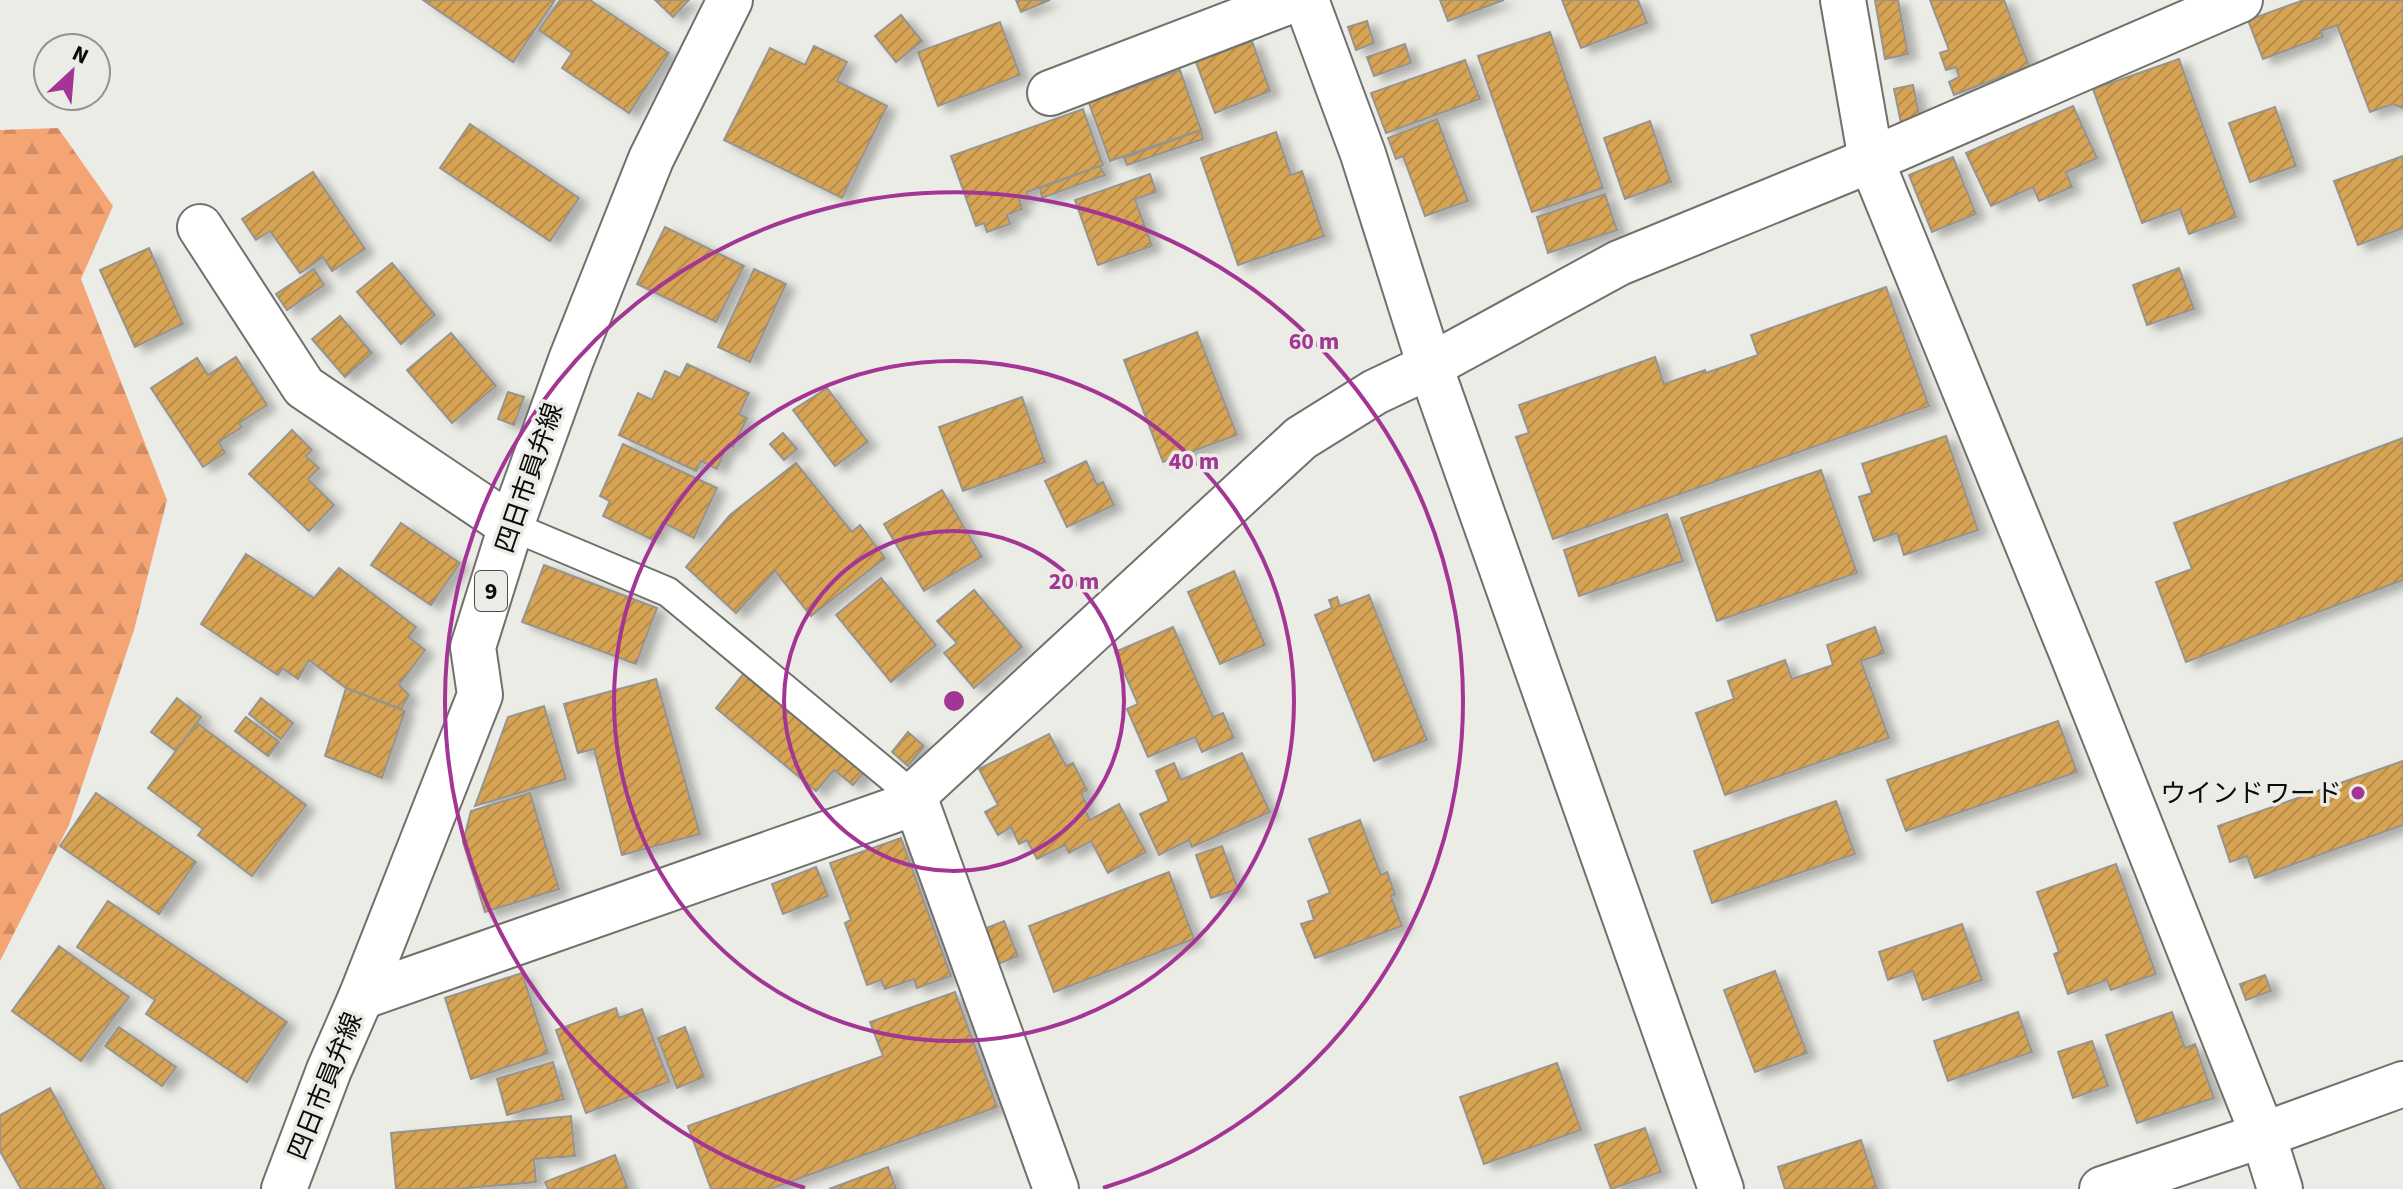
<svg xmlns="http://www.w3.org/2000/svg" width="2403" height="1189" viewBox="0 0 2403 1189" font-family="'Source Sans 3','Noto Sans JP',sans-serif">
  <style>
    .forest { fill: url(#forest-firs) }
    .building { fill: url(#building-hatch); stroke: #969490; stroke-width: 2; filter: url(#shadow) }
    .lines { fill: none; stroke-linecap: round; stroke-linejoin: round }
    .service-casing { stroke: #70706c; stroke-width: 32 }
    .minor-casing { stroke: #70706c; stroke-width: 48 }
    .tertiary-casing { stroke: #70706c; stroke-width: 48 }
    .primary-casing { stroke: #70706c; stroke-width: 48 }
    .service { stroke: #fff; stroke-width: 28 }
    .minor { stroke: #fff; stroke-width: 44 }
    .tertiary { stroke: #fff; stroke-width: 44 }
    .primary { stroke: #fff; stroke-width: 44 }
    .ring { fill: none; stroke: #a33594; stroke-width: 4 }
    .poi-dot { fill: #a33594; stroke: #ecece7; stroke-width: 3 }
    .labels { text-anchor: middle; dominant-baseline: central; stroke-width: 7; stroke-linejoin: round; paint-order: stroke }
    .shield { fill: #ecece7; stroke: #4e4e4c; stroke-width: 2 }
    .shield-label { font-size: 24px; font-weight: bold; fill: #0b0b0a }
    .street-label { font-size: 26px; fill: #0b0b0a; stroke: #ecece7 }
    .poi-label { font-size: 26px; fill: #0b0b0a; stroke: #ecece7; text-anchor: end }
    .centre { fill: #a33594; stroke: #ecece7; stroke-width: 4 }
    .ring-label { font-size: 24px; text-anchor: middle; font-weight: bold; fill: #a33594; stroke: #ecece7; stroke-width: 7; stroke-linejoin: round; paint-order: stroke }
  </style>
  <defs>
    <pattern id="forest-firs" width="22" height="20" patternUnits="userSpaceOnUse" patternTransform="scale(2)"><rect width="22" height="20" fill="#f5a474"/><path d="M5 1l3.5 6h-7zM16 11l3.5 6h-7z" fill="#d18c63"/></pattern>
    <pattern id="building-hatch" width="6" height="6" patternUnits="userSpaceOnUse" patternTransform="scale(2)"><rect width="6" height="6" fill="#d7a454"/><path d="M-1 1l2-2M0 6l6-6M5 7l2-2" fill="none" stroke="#b78c48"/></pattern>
    <filter id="shadow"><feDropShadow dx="9" dy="5" stdDeviation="4" flood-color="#0004"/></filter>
  </defs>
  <rect width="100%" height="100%" fill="#ecece7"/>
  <!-- forest -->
  <polygon class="forest" points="58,128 113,206 81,279 167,500 134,630 69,825 0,961 0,130"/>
  <!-- building -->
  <g class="building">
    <polygon points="423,0 555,0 513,62"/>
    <polygon points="560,0 590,0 669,53 629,113 562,68 572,53 539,30"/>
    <polygon points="655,0 689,0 673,17"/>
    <polygon points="1016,0 1050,0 1021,12"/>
    <polygon points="1440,0 1504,0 1448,21"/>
    <polygon points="1562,0 1638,0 1647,23 1581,48"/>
    <polygon points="1875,0 1898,0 1908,54 1885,59"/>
    <polygon points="1930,0 2004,0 2029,66 1954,95 1949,82 1959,77 1956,67 1946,70 1940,53 1949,50"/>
    <polygon points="2304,0 2403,0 2403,108 2393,104 2370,112 2337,25 2321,31 2323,37 2263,59 2248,20"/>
    <polygon points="901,15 922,41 896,62 875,36"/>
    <polygon points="1367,21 1374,43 1356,50 1348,27"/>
    <polygon points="1000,22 1020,75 938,106 918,52"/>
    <polygon points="1550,32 1603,188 1532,212 1478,56"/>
    <polygon points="1252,41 1270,91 1215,113 1196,62"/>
    <polygon points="1405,44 1411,63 1374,76 1367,57"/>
    <polygon points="814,46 847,62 837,81 887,106 842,198 724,140 770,48 805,65"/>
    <polygon points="2179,59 2236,217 2189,234 2180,209 2142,223 2093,89"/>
    <polygon points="1465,60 1480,99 1386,133 1371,93"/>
    <polygon points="1180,70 1201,130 1110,161 1089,103"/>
    <polygon points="1913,85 1920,119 1901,123 1894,89"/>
    <polygon points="2073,106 2097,158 2066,172 2072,187 2039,201 2033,187 1991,206 1966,153"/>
    <polygon points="2275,107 2296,166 2250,182 2229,123"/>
    <polygon points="1083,109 1103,165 1027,192 1028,196 1019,198 1022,209 1007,215 1010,224 987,232 984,223 976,226 951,156"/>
    <polygon points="1437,119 1468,201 1425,216 1403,156 1396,159 1388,138"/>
    <polygon points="1650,121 1671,182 1625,199 1604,138"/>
    <polygon points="470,124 579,198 550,241 440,168"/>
    <polygon points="1201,130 1203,139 1127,165 1124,158"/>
    <polygon points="1276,132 1291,175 1302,171 1324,236 1238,265 1201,158"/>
    <polygon points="2403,156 2403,228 2358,245 2334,181"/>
    <polygon points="1953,157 1976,214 1932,232 1909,175"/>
    <polygon points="1100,166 1105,175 1042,198 1040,188"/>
    <polygon points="313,172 365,249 332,271 323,257 300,273 270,231 256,240 242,219"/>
    <polygon points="1150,174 1156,192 1135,199 1152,246 1098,265 1075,200"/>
    <polygon points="1605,194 1617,230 1548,253 1537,217"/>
    <polygon points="665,227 744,266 716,322 637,284"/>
    <polygon points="149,248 183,324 135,347 100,270"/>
    <polygon points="392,263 435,315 401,344 357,292"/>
    <polygon points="2179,268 2194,309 2147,325 2133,285"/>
    <polygon points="314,269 324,285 287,310 276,294"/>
    <polygon points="754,269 786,284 750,362 718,347"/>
    <polygon points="1886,287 1929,406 1553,539 1516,437 1529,433 1519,405 1655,357 1664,384 1705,370 1706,373 1758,355 1751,335"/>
    <polygon points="340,316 372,353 345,377 312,339"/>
    <polygon points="1197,332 1237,435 1163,462 1124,360"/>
    <polygon points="451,333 496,386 452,423 407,370"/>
    <polygon points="236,357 267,405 239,423 242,427 219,442 225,453 203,467 151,388 197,358 208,375"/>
    <polygon points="687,364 749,393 739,414 747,418 733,447 728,444 717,469 701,461 696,471 619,435 638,393 652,400 665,371 680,378"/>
    <polygon points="827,388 868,442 835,466 793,410"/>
    <polygon points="508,392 524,397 514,425 498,419"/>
    <polygon points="1022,397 1045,462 963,491 939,427"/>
    <polygon points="292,430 312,450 306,456 319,468 308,479 334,505 309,531 249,474"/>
    <polygon points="783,433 797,449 784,460 770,444"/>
    <polygon points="1946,436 1978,530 1904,555 1897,533 1874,541 1859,497 1872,493 1862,464"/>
    <polygon points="2403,438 2403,580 2186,662 2156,582 2192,569 2174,523"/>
    <polygon points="623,444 717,488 694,538 662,522 653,540 603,516 610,501 600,496"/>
    <polygon points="1086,461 1097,485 1103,482 1114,505 1067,527 1045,481"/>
    <polygon points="796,463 852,532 860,525 885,558 811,616 775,571 736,613 686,567 730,515"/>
    <polygon points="1821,470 1857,573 1717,621 1681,518"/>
    <polygon points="942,490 982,557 924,591 884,524"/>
    <polygon points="1667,514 1683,561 1579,596 1564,550"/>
    <polygon points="401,523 460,563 431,605 371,565"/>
    <polygon points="246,554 314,598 339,568 416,627 409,637 425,650 399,685 409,695 401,709 346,688 309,660 298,679 282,668 278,675 201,624"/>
    <polygon points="544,565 657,608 636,664 522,622"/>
    <polygon points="1234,571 1265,645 1220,664 1188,592"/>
    <polygon points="881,578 936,645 891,682 836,615"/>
    <polygon points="974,590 1022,647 974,688 944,653 957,643 937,621"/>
    <polygon points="1369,595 1427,740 1374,761 1315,615 1332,608 1329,600 1337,597 1340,606"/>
    <polygon points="1173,627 1213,717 1223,713 1234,738 1202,752 1195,737 1148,757 1127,709 1138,704 1115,652"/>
    <polygon points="1875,627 1884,653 1861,661 1889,738 1725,795 1696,713 1734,699 1728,681 1785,660 1792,679 1833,665 1827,645"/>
    <polygon points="745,672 865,771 853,785 834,770 816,791 716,708"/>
    <polygon points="656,679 700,834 622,855 594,749 578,753 564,704"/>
    <polygon points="346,688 405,711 382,778 325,756"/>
    <polygon points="177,698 201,717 176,751 151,732"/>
    <polygon points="261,698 293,723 281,739 249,714"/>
    <polygon points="544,706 566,779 475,806 508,717"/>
    <polygon points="246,717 279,742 268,756 235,731"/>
    <polygon points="2058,721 2077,772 1906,831 1887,780"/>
    <polygon points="197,723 306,805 252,876 198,835 203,829 148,788"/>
    <polygon points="908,732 924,746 908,766 892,752"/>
    <polygon points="1049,734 1066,766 1073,763 1087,790 1081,793 1088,808 1085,810 1090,820 1119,804 1146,852 1108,873 1091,841 1069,853 1065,845 1037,859 1027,840 1019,844 1011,827 998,835 985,812 998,805 979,769"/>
    <polygon points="1242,753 1270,812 1192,847 1189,840 1159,855 1140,814 1169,801 1156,771 1174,763 1181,780"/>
    <polygon points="2403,761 2403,825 2255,878 2247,856 2230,862 2218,826"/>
    <polygon points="96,793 196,862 159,914 60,846"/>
    <polygon points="530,793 559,889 485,912 463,842 471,811"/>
    <polygon points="1836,801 1855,854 1712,903 1694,851"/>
    <polygon points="1360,820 1381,875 1387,872 1395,894 1391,896 1402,926 1315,958 1301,924 1314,920 1308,901 1330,893 1309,839"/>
    <polygon points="901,838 951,976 917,988 914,979 885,989 881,980 867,985 845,923 851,920 830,863"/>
    <polygon points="1222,846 1238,889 1211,898 1196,855"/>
    <polygon points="2116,864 2156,974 2111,990 2107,980 2068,994 2054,954 2059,952 2037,892"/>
    <polygon points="816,867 828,896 783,914 772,884"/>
    <polygon points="1169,872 1194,939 1054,992 1029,926"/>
    <polygon points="108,901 287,1022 247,1082 146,1014 155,1000 77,947"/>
    <polygon points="1004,921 1018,956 998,964 984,929"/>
    <polygon points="1962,924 1982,980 1923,1000 1913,971 1888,980 1879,952"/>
    <polygon points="59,946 129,997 81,1061 12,1011"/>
    <polygon points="1775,971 1807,1053 1755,1072 1724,990"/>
    <polygon points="522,973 548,1053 471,1079 445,998"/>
    <polygon points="2265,975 2271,991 2246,1000 2240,984"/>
    <polygon points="955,992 997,1107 770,1189 711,1189 688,1126 883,1056 870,1022"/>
    <polygon points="616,1008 619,1018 642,1009 669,1082 586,1113 556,1030"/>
    <polygon points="2018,1012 2032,1052 1948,1081 1934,1041"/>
    <polygon points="2172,1012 2185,1048 2195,1044 2214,1098 2137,1123 2106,1035"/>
    <polygon points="119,1027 176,1067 162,1086 105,1046"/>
    <polygon points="685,1027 704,1077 677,1088 658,1038"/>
    <polygon points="2092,1041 2108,1086 2073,1098 2058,1052"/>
    <polygon points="553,1062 564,1099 507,1115 497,1079"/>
    <polygon points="1557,1063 1581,1130 1484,1164 1460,1097"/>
    <polygon points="50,1088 105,1189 21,1189 0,1151 0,1115"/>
    <polygon points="571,1116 575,1156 534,1159 536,1182 456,1189 396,1189 391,1133"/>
    <polygon points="1645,1128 1661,1172 1611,1189 1595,1145"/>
    <polygon points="1861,1140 1877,1189 1785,1189 1778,1167"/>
    <polygon points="615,1155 628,1189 548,1189 545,1182"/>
    <polygon points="888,1167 896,1189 829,1189"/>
  </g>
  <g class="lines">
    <defs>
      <polyline id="service" points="511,526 668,592 914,796"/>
      <g id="minor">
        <polyline points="1843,0 1871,160 2073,656 2263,1135 2280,1189"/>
        <polyline points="1050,93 1293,0"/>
        <polyline points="200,227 304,387 511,526"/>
        <polyline points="914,796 1056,1189"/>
        <polyline points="361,997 900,808 1301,438 1375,392 1430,366 1619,263 1871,160 2240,0"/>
      </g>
      <g id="tertiary">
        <polyline points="1306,0 1363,154 1430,366 1721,1189"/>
        <polyline points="2102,1189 2263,1135 2403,1084"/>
      </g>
      <polyline id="primary" points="284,1189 329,1070 361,997 480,695 473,647 511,526 571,360 651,159 730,0"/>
    </defs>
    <!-- service casing -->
    <use href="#service" class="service-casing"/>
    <!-- minor casing -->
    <use href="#minor" class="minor-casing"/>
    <!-- tertiary casing -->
    <use href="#tertiary" class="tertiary-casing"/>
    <!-- primary casing -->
    <use href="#primary" class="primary-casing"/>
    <!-- service -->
    <use href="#service" class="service"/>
    <!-- minor -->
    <use href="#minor" class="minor"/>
    <!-- tertiary -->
    <use href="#tertiary" class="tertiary"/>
    <!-- primary -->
    <use href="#primary" class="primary"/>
  </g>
  <!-- distance rings -->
  <g class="ring">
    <circle cx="954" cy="701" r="170"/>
    <circle cx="954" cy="701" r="340"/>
    <path d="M805 1188A509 509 0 1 1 1103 1188"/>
  </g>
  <!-- markers -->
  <circle class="poi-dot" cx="2358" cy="793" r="8"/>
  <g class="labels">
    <!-- shield labels -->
    <rect class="shield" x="475" y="571" width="32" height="40" rx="6"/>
    <g class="shield-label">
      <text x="491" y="591">9</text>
    </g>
    <!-- street labels -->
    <g class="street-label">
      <text transform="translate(529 478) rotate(-71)">四日市員弁線</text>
      <text transform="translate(325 1086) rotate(-68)">四日市員弁線</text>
    </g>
    <!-- poi labels -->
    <g class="poi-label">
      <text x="2342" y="793">ウインドワード</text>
    </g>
  </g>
  <circle cx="954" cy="701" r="12" class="centre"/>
  <g class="ring-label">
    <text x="1314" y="349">60 m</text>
    <text x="1194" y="469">40 m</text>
    <text x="1074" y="589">20 m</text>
  </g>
  <!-- north arrow -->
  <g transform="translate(72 72) rotate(26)"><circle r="38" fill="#ecece7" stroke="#92928f" stroke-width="2"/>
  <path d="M0-6L14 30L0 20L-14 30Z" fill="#a33594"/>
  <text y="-12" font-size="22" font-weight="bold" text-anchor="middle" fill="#0b0b0a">N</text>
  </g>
</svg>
